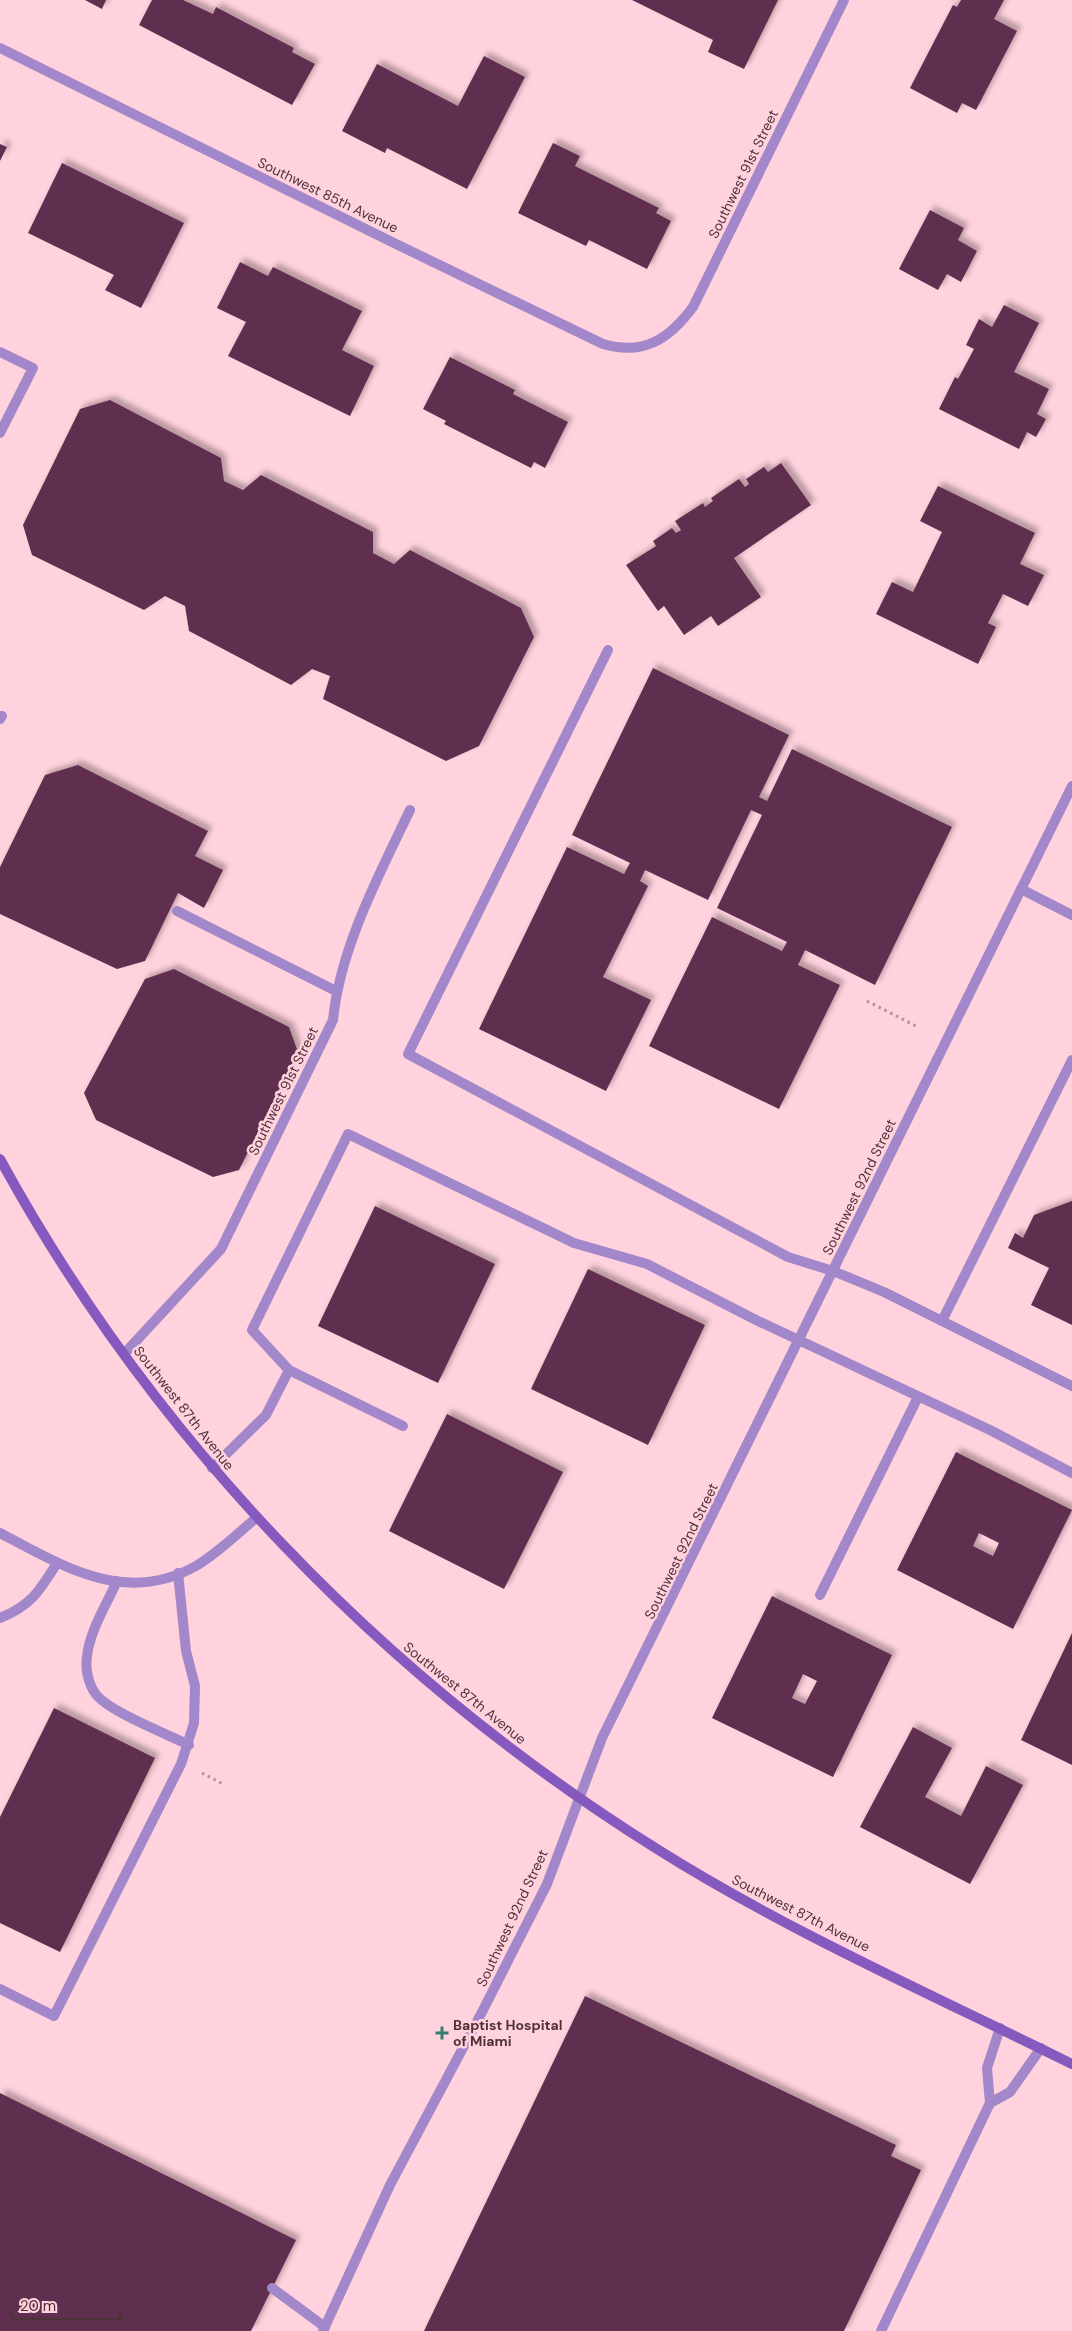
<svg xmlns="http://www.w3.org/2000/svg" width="1072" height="2331" viewBox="0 0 1072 2331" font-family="'DM Sans',sans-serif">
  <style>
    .building { fill: #612e4f; fill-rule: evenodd; filter: url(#shadow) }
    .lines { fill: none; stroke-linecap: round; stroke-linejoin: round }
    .path { stroke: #b58f98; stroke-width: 3; stroke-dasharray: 2.5 4; stroke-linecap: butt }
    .service { stroke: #a287cb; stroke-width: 10 }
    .minor { stroke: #a287cb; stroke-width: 10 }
    .secondary { stroke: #8559bd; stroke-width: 10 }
    .poi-dot { fill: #377c71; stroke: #ffd2dd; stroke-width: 2 }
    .labels { text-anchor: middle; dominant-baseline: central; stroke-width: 5; stroke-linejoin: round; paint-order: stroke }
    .street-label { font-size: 14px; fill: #4e3139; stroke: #ffd2dd }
    .poi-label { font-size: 14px; font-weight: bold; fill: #4e3139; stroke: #ffd2dd; text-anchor: start }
  </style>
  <defs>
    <filter id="shadow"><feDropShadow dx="4.5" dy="-4.5" stdDeviation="2.5" flood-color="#0004"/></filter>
  </defs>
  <rect width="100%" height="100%" fill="#ffd2dd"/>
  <!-- building -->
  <g class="building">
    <polygon points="85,0 106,0 102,9"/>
    <polygon points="152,0 183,0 213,14 216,7 294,48 292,52 315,64 292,105 139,25"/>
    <polygon points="632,0 778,0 744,69 708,52 713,40"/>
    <polygon points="961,0 1004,0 994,19 1017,31 976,110 962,103 957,113 910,88 953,5 957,7"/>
    <polygon points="484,56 525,77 467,189 387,148 385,153 342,131 377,64 458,106"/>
    <polygon points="553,143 580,156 575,166 659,208 656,213 671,221 647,269 589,240 586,246 518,213"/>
    <polygon points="0,144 7,147 0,161"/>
    <polygon points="62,163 184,223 141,308 105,290 114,275 28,233"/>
    <polygon points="930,210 964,228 958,240 977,251 961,282 947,274 938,290 899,269"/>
    <polygon points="240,262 268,276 273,267 362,311 342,350 374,366 350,416 228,356 246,322 217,308"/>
    <polygon points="1004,305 1039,323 1014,372 1049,389 1037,414 1046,419 1036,437 1027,432 1019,449 939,409 955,377 958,379 974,349 966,345 979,319 992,327"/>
    <polygon points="450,357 515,390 513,394 568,422 545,468 534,462 531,468 444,424 446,421 423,409"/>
    <polygon points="110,400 221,458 224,481 243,490 261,475 373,532 373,553 394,564 410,550 521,608 534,637 479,746 446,761 323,699 330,676 312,669 291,685 189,631 185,606 165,596 144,610 32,555 23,525 80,409"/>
    <polygon points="781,463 811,505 734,558 761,597 718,626 711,616 684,635 664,606 658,611 626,565 656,546 653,541 672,528 676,533 681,530 675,521 703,503 705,507 713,501 711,498 739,479 745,487 749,484 746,479 764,467 768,472"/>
    <polygon points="938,486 1035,533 1020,564 1044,575 1028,606 1003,594 988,623 996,627 978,664 876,614 892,582 913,592 942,532 920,521"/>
    <polygon points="653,668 789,735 759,797 767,801 792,749 952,827 875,985 805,950 798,965 840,985 779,1109 649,1046 712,917 782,951 787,942 717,908 762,815 751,810 708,900 645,870 640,881 648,886 603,977 651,1000 606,1091 479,1029 567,847 624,874 630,863 572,835"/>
    <polygon points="78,765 208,831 195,856 223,870 204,908 178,893 145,961 117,969 0,914 0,867 45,775"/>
    <polygon points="174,969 289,1027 298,1052 239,1170 213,1177 96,1120 84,1093 145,979"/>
    <polygon points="1072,1201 1072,1325 1031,1305 1049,1268 1008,1248 1015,1233 1023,1238 1034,1215"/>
    <polygon points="375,1206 495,1264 438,1383 318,1326"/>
    <polygon points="588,1269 705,1325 648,1445 531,1389"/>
    <polygon points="447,1414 563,1472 504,1589 389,1531"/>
    <path d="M 956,1452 L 1072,1510 L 1013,1629 L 897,1570 ZM 979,1533 L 999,1543 L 993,1556 L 973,1546 Z"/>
    <path d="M 772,1596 L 892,1655 L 833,1777 L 712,1718 ZM 803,1674 L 817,1681 L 805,1704 L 792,1698 Z"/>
    <polygon points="1072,1633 1072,1765 1021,1740"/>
    <polygon points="54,1708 155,1758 60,1952 0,1923 0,1817"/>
    <polygon points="913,1727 952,1748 925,1797 961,1816 986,1766 1023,1785 970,1884 860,1827"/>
    <polygon points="585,1996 896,2145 891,2156 921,2170 844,2331 424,2331"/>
    <polygon points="0,2093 296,2240 251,2331 0,2331"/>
  </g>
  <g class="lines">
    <!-- path -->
    <g class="path">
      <polyline points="867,1001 916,1026"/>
      <polyline points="202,1773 225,1785"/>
    </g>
    <!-- service -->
    <g class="service">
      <polyline points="0,352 33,368 0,433"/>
      <polyline points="608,650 408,1054 788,1257 833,1271 884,1292 1072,1386"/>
      <polyline points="0,719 2,716"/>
      <polyline points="1021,889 1072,915"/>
      <polyline points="177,911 336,991"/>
      <polyline points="942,1321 1072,1060"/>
      <path d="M 124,1354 L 221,1249 L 333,1020 C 340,948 379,875 410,810"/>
      <polyline points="289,1370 403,1426"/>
      <polyline points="212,1468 266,1415 289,1370 252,1330 348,1134 574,1243 647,1264 756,1320 990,1430 1072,1473"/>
      <path d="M 117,1581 C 107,1604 90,1630 87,1656 C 85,1668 88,1683 95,1693 C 107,1711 167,1734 189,1745"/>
      <polyline points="820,1595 918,1397"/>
      <path d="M 0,1618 C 32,1605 40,1590 57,1563"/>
      <polyline points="0,1989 54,2016 181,1764 194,1723 195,1686 186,1651 178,1573"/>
      <polyline points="990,2103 1010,2092 1041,2048"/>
      <polyline points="272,2288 325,2327"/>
      <polyline points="881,2331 990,2103 987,2068 1000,2028"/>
    </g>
    <!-- minor -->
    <g class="minor">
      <path d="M 0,48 L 396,244 L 603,344 C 644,356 669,339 693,307 L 844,0"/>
      <path d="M 0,1533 C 63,1566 125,1606 196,1566 C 218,1553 237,1534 256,1518"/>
      <polyline points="323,2331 390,2185 481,2014 547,1884 602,1738 1072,786"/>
    </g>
    <!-- secondary -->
    <path class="secondary" d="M 0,1159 C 154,1441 385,1679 657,1849 C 789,1932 933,1995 1072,2064"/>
  </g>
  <!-- markers -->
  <path class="poi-dot" d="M439.5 2025.5h5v5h5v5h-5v5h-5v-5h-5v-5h5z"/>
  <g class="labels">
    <!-- street labels -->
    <g class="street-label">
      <text transform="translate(743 174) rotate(-64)">Southwest 91st Street</text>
      <text transform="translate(328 195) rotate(26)">Southwest 85th Avenue</text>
      <text transform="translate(283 1091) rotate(-64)">Southwest 91st Street</text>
      <text transform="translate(859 1187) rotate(-64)">Southwest 92nd Street</text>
      <text transform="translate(184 1408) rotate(52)">Southwest 87th Avenue</text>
      <text transform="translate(681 1551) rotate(-64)">Southwest 92nd Street</text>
      <text transform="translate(465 1693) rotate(39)">Southwest 87th Avenue</text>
      <text transform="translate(801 1913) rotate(27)">Southwest 87th Avenue</text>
      <text transform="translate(512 1918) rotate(-65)">Southwest 92nd Street</text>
    </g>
    <!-- poi labels -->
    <g class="poi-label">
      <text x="453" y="2025">Baptist Hospital<tspan x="453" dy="16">of Miami</tspan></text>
    </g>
  </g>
  <!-- scale -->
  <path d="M12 2311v8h108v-8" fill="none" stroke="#4e3139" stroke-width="2.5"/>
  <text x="20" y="2311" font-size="15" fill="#4e3139" stroke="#ffd2dd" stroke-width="4" paint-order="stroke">20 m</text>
</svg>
